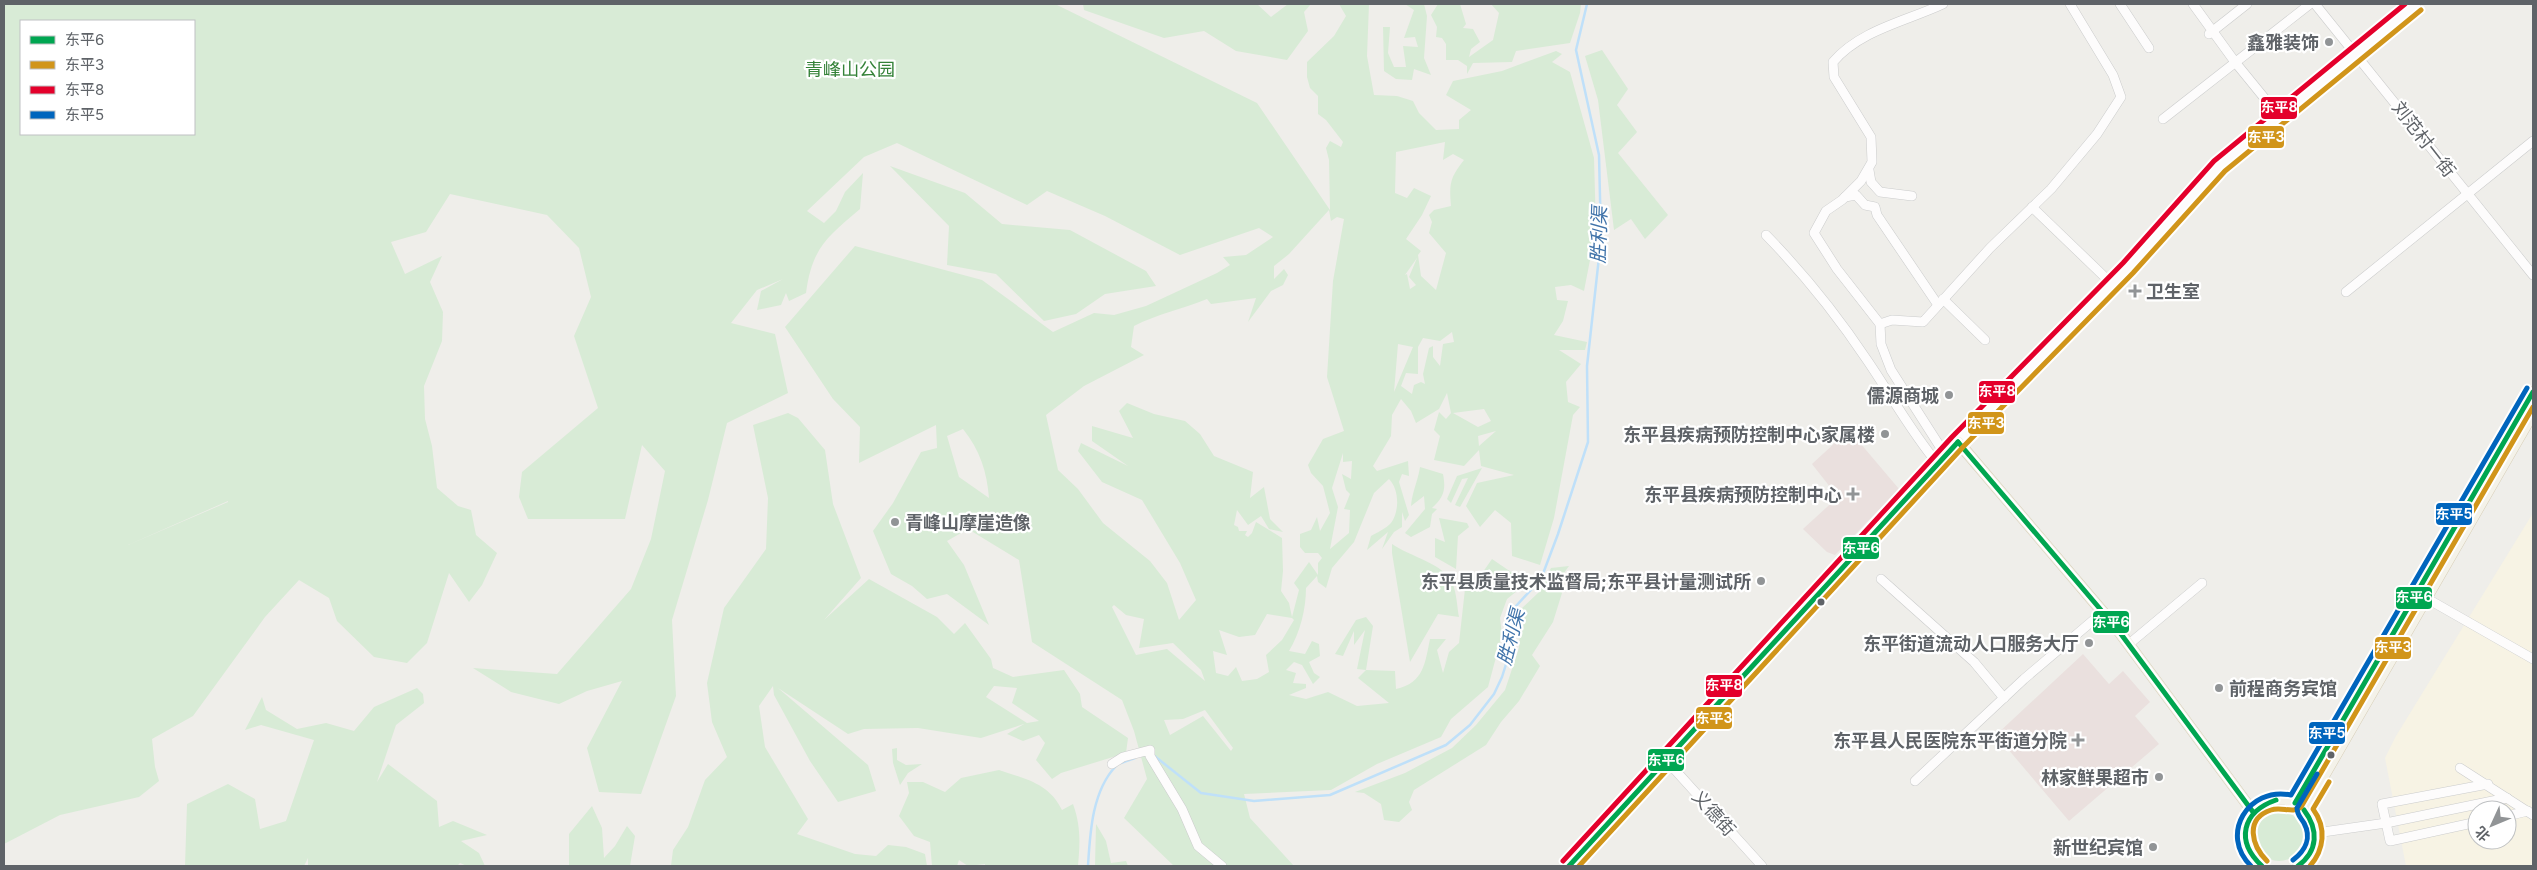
<svg xmlns="http://www.w3.org/2000/svg" width="2537" height="870" viewBox="0 0 2537 870" font-family="Inter,'Noto Sans SC',sans-serif">
  <style>
    .commercial { fill: #f7f3e4; fill-rule: evenodd }
    .medical { fill: #eae0de }
    .green { fill: #d8ebd6; fill-rule: evenodd }
    .lines { fill: none; stroke-linecap: round; stroke-linejoin: round }
    .stream { stroke: #bfe0f9; stroke-width: 2.5 }
    .minor-casing { stroke: #cbcccc; stroke-width: 10 }
    .major-casing { stroke: #d7ceb8; stroke-width: 12 }
    .minor { stroke: #fdfcfc; stroke-width: 9 }
    .major { stroke: #f4f2e9; stroke-width: 11 }
    .bus-1-casing { stroke: #fff; stroke-width: 9 }
    .bus-2-casing { stroke: #fff; stroke-width: 9 }
    .bus-3-casing { stroke: #fff; stroke-width: 9 }
    .bus-4-casing { stroke: #fff; stroke-width: 9 }
    .bus-1 { stroke: #00a651; stroke-width: 5 }
    .bus-2 { stroke: #d1951a; stroke-width: 5 }
    .bus-3 { stroke: #e4002b; stroke-width: 5 }
    .bus-4 { stroke: #0065bd; stroke-width: 5 }
    .poi-dot { fill: #919496; stroke: #fff; stroke-width: 2 }
    .bus-dot { fill: #5f6368; stroke: #fff; stroke-width: 2 }
    .labels { text-anchor: middle; dominant-baseline: central; stroke-width: 4.5; stroke-linejoin: round; paint-order: stroke }
    .poi-label { font-size: 18px; font-weight: bold; fill: #5f6368; stroke: #fff; text-anchor: end }
    .park-label { font-size: 18px; fill: #348238; stroke: #fff }
    .street-label { font-size: 18px; fill: #5f6368; stroke: #fff }
    .water-label { font-size: 19px; font-style: italic; fill: #4174aa; stroke: #fff }
    .line-badge { stroke: #fff; stroke-width: 2 }
    .badge-label { font-size: 14px; text-anchor: middle; font-weight: bold; fill: #fff }
  </style>
  <rect width="100%" height="100%" fill="#efeeea"/>
  <!-- commercial -->
  <path class="commercial" d="M 2533,513 L 2533,866 L 2406,866 L 2385,758 L 2396,736 ZM 2477,810 L 2507,810 L 2507,840 L 2477,840 Z"/>
  <!-- medical -->
  <g class="medical">
    <polygon points="1849,430 1899,489 1835,555 1827,552 1803,529 1838,497 1812,464"/>
    <polygon points="2083,654 2109,684 2123,671 2150,702 2135,716 2159,744 2069,821 1996,735"/>
  </g>
  <!-- green -->
  <g class="green">
    <path d="M 4,4 L 1055,4 L 1257,103 L 1330,210 L 1329,160 L 1326,148 L 1330,141 L 1341,147 L 1343,142 L 1326,120 L 1318,114 L 1318,96 L 1310,88 L 1307,77 L 1307,62 L 1334,36 L 1346,16 L 1339,4 L 1369,4 L 1367,56 L 1374,95 L 1397,96 L 1413,101 L 1419,113 L 1436,130 L 1459,129 L 1459,120 L 1471,110 L 1446,95 L 1453,81 L 1502,71 L 1556,51 L 1562,54 L 1552,62 L 1570,72 L 1594,158 L 1596,229 L 1584,291 L 1571,285 L 1555,287 L 1557,300 L 1568,301 L 1563,321 L 1554,335 L 1587,342 L 1585,350 L 1559,350 L 1581,364 L 1566,382 L 1568,402 L 1580,407 L 1573,415 L 1554,518 L 1540,565 L 1512,556 L 1511,523 L 1495,510 L 1480,527 L 1466,506 L 1477,483 L 1514,475 L 1481,466 L 1479,450 L 1464,466 L 1434,460 L 1440,436 L 1434,430 L 1439,412 L 1446,419 L 1451,413 L 1447,393 L 1439,409 L 1416,423 L 1411,411 L 1401,399 L 1392,415 L 1391,436 L 1373,466 L 1377,471 L 1408,461 L 1409,476 L 1402,474 L 1399,482 L 1409,515 L 1405,521 L 1402,512 L 1402,527 L 1394,532 L 1382,549 L 1388,532 L 1367,550 L 1371,536 C 1376,533 1387,528 1391,523 C 1400,511 1399,489 1389,479 L 1374,493 L 1354,542 L 1332,568 L 1326,588 L 1318,582 L 1317,576 L 1306,588 C 1306,609 1300,633 1289,651 L 1305,654 L 1312,641 L 1319,644 L 1320,656 L 1309,662 L 1314,673 L 1320,677 L 1313,684 L 1302,665 L 1294,662 L 1286,670 L 1296,673 L 1293,683 L 1306,684 L 1306,688 L 1289,695 L 1306,699 L 1328,692 L 1357,706 L 1389,703 L 1358,678 L 1366,670 L 1357,669 L 1365,630 L 1354,645 L 1354,631 L 1343,656 L 1335,654 L 1356,620 L 1366,617 L 1373,626 L 1366,670 L 1395,671 L 1396,689 C 1424,683 1425,663 1430,639 L 1446,639 L 1437,650 L 1443,673 L 1449,652 L 1459,643 L 1465,589 L 1478,579 L 1492,559 L 1527,583 L 1507,599 L 1500,618 L 1502,635 L 1488,687 L 1451,719 L 1441,737 L 1377,764 L 1331,790 L 1244,794 L 1250,818 L 1294,866 L 1174,866 L 1124,818 L 1147,779 L 1134,731 L 1122,700 L 1032,642 L 1019,560 L 968,529 L 947,541 L 964,565 L 989,625 L 947,594 L 927,599 L 912,586 L 891,574 L 873,531 L 893,503 L 921,452 L 937,448 L 936,425 L 859,463 L 860,427 L 833,399 L 785,327 L 855,246 L 982,280 L 1053,332 L 1094,313 L 1114,315 L 1146,306 L 1217,273 L 1230,265 L 1223,257 L 1246,255 L 1273,237 L 1259,228 L 1180,255 L 1105,216 L 1047,191 L 1027,205 L 897,143 L 864,157 L 807,211 L 824,223 L 836,211 L 845,192 L 863,173 L 860,209 C 827,237 812,248 806,293 L 789,301 L 786,293 L 781,305 L 757,310 L 761,291 L 783,279 L 757,290 L 731,323 L 775,334 L 788,393 L 727,423 L 708,500 L 672,620 L 676,696 L 641,794 L 599,792 L 587,748 L 622,681 L 587,691 L 559,704 L 511,692 L 473,668 L 557,674 L 631,589 L 651,539 L 665,471 L 642,445 L 625,519 L 528,519 L 519,497 L 522,472 L 598,408 L 574,336 L 591,297 L 579,248 L 547,215 L 450,194 L 426,232 L 391,242 L 405,274 L 442,256 L 430,282 L 443,312 L 442,341 L 424,386 L 425,419 L 432,446 L 437,488 L 458,506 L 471,510 L 476,535 L 497,553 L 482,585 L 469,602 L 449,573 L 427,643 L 407,663 L 374,657 L 337,621 L 329,598 L 299,580 L 265,617 L 193,716 L 152,739 L 155,767 L 159,781 L 139,797 L 60,815 L 4,844 ZM 21,21 L 194,21 L 194,134 L 21,134 ZM 1445,142 L 1443,160 L 1453,154 L 1464,160 C 1450,178 1449,183 1451,206 L 1434,210 L 1429,215 L 1432,222 L 1429,233 L 1446,253 L 1436,290 L 1421,276 L 1418,255 L 1421,251 L 1406,239 L 1422,215 L 1431,196 L 1414,188 L 1407,198 L 1395,193 L 1396,152 ZM 1329,210 L 1331,221 L 1337,217 L 1344,219 L 1333,281 L 1327,377 L 1344,431 L 1323,439 L 1308,465 L 1311,473 L 1323,486 L 1330,513 L 1320,531 L 1317,517 L 1311,530 L 1300,534 L 1300,547 L 1305,553 L 1318,553 L 1322,558 L 1318,563 L 1318,575 L 1309,562 L 1294,583 L 1299,590 L 1292,617 L 1289,603 L 1281,591 L 1283,571 L 1282,538 L 1256,522 L 1252,533 L 1248,537 L 1245,535 L 1247,531 L 1239,531 L 1238,527 L 1234,525 L 1237,510 L 1248,525 L 1261,516 L 1269,529 L 1283,532 L 1270,519 L 1264,487 L 1250,498 L 1253,472 L 1214,456 L 1200,434 L 1185,421 L 1154,414 L 1127,403 L 1119,411 L 1133,438 L 1092,426 L 1092,441 L 1128,466 L 1081,443 L 1078,451 L 1102,482 L 1142,500 L 1180,563 L 1196,600 L 1179,620 L 1167,583 L 1150,561 L 1103,523 L 1078,489 L 1058,470 L 1046,415 L 1084,386 L 1144,355 L 1131,347 L 1134,326 C 1157,314 1183,309 1207,299 L 1211,304 L 1256,298 L 1248,322 L 1271,291 L 1283,285 L 1288,275 L 1284,269 L 1274,279 L 1274,266 L 1289,254 ZM 1417,258 L 1409,277 L 1416,285 L 1410,289 L 1407,274 L 1405,275 ZM 1452,332 L 1454,342 L 1443,344 L 1440,366 L 1433,357 L 1433,346 L 1429,348 L 1423,374 L 1425,384 L 1421,382 L 1414,385 L 1412,394 L 1401,386 L 1406,373 L 1418,374 L 1418,347 L 1423,338 L 1440,341 ZM 1398,344 L 1413,347 L 1394,392 ZM 1484,409 L 1491,421 L 1478,427 L 1453,413 ZM 963,429 C 980,450 987,472 989,498 L 959,477 L 947,436 ZM 1496,431 L 1479,446 L 1478,436 ZM 1343,453 L 1343,462 L 1352,461 L 1351,479 L 1342,474 L 1346,490 L 1350,494 L 1344,509 L 1350,510 L 1349,533 L 1330,549 L 1338,507 L 1332,488 ZM 228,501 L 228,502 L 128,545 ZM 1114,605 L 1126,615 L 1144,619 L 1139,648 L 1173,643 L 1201,670 L 1205,681 L 1167,649 L 1136,655 L 1112,607 ZM 1267,614 L 1292,618 L 1294,620 L 1282,640 L 1266,655 L 1269,672 L 1257,679 L 1242,681 L 1236,667 L 1228,676 L 1216,673 L 1213,651 L 1227,655 L 1219,630 L 1239,637 L 1255,635 ZM 1205,710 L 1233,748 L 1231,751 L 1203,716 L 1170,735 L 1164,720 L 1183,719 Z"/>
    <polygon points="1083,4 1257,4 1271,17 1288,4 1311,4 1304,12 1308,31 1287,60 1236,51 1204,31 1164,38 1084,10"/>
    <polygon points="1405,4 1424,4 1427,16 1424,58 1431,75 1414,69 1412,80 1396,79 1384,71 1383,27 1390,27 1388,53 1394,67 1406,67 1403,46 1418,47 1415,37 1404,38 1414,10"/>
    <polygon points="1438,4 1460,4 1466,24 1463,28 1473,29 1480,42 1471,49 1469,57 1493,40 1499,13 1491,4 1581,4 1580,13 1570,43 1516,51 1512,62 1473,63 1467,74 1467,66 1458,60 1446,60 1446,44 1442,38 1436,37 1437,27 1431,15"/>
    <polygon points="1602,50 1628,89 1617,105 1637,132 1618,153 1668,215 1645,239 1631,219 1614,230 1598,100 1585,56"/>
    <polygon points="890,166 965,193 1002,224 1070,230 1146,271 1156,286 1105,294 1076,314 1044,321 996,274 947,265 949,226"/>
    <path d="M 788,413 L 798,418 L 825,450 L 833,504 L 861,578 L 824,620 L 869,579 L 937,617 L 954,634 L 965,623 L 991,659 L 993,668 L 1013,677 L 1064,670 L 1080,694 L 1082,707 L 1128,738 L 1126,753 L 1061,773 L 1052,779 L 1036,760 L 1045,743 L 1039,735 L 1023,741 L 1007,734 L 1024,724 L 981,738 L 918,728 L 864,729 L 848,734 L 778,688 L 868,765 L 876,791 L 838,802 L 810,761 L 774,695 L 773,686 L 759,706 L 765,747 L 808,819 L 797,834 L 855,854 L 876,856 L 888,845 L 906,847 L 925,854 L 927,866 L 671,866 L 673,850 L 688,827 L 705,780 L 727,757 L 712,722 L 707,683 L 724,608 L 766,549 L 768,498 L 753,425 ZM 994,686 L 1017,688 L 1012,703 L 1039,721 L 1027,723 L 986,697 Z"/>
    <path d="M 1420,467 L 1443,474 C 1446,490 1444,497 1432,508 L 1437,509 L 1432,514 L 1430,527 L 1411,537 L 1405,533 L 1425,509 L 1424,496 L 1411,506 C 1412,492 1418,481 1420,467 Z"/>
    <polygon points="1482,468 1460,507 1455,505 1468,478 1462,479 1451,503 1447,499 1457,476"/>
    <polygon points="1439,518 1467,523 1469,527 1458,536 1456,569 1435,557 1435,538 1445,542"/>
    <path d="M 1392,544 C 1410,557 1445,563 1453,585 C 1457,595 1457,607 1459,617 L 1438,614 L 1410,662 L 1392,553 Z"/>
    <polygon points="1569,566 1556,584 1562,593 1553,622 1532,655 1540,666 1519,701 1501,722 1486,745 1414,790 1409,802 1412,810 1399,822 1384,820 1381,804 1364,793 1355,792 1405,773 1452,748 1476,725 1505,690 1519,648 1521,609 1538,593 1551,568"/>
    <polygon points="417,688 423,694 424,703 396,725 377,782 388,764 437,801 439,827 453,821 487,835 461,841 479,853 485,866 467,866 460,863 457,866 308,866 308,858 304,866 185,866 187,804 228,784 255,799 260,829 286,821 314,740 261,725 245,730 262,697 266,710 297,729 326,723 354,731 374,707"/>
    <polygon points="897,748 897,760 906,765 922,764 908,773 900,785 893,763 892,749"/>
    <path d="M 999,770 C 1025,779 1049,783 1062,810 L 1073,804 C 1081,826 1080,844 1078,866 L 985,866 L 985,864 L 968,866 L 959,860 L 957,866 L 932,866 L 930,842 L 914,836 L 899,816 L 909,793 L 907,782 L 923,782 L 945,792 L 961,778 Z"/>
    <polygon points="592,806 602,828 604,858 615,846 627,826 635,836 630,866 569,866 569,834"/>
    <circle cx="2279" cy="836" r="25"/>
    <polygon points="1096,824 1106,841 1111,863 1126,861 1128,866 1095,866"/>
  </g>
  <g class="lines">
    <!-- stream -->
    <g class="stream">
      <polyline points="1152,754 1201,793 1254,801 1330,795 1446,745 1470,725 1494,694 1502,677 1513,642 1516,606 1541,579 1558,534 1588,442 1587,366 1601,239 1599,155 1576,50 1587,4"/>
      <polyline points="1121,763 1135,758"/>
      <path d="M 1088,866 C 1090,833 1092,791 1116,766"/>
    </g>
    <defs>
      <g id="minor">
        <path d="M 1943,4 C 1907,21 1860,30 1833,62 L 1834,77 L 1871,137 L 1872,162 L 1861,181 L 1842,200 L 1826,211 L 1814,233 L 1837,269 L 1880,324 L 1881,344 L 1891,370 L 1946,456"/>
        <polyline points="2120,4 2149,48"/>
        <polyline points="2193,4 2235,62 2279,116"/>
        <polyline points="2315,4 2533,275"/>
        <polyline points="2209,34 2247,4"/>
        <polyline points="2163,119 2310,4"/>
        <polyline points="1869,170 1871,182 1880,192 1912,196"/>
        <polyline points="1845,197 1856,195 1865,205 1875,207 1877,215 1938,305"/>
        <polyline points="2032,207 2112,284"/>
        <path d="M 1766,235 C 1804,274 1837,315 1867,360 C 1891,395 1911,432 1938,464"/>
        <polyline points="2346,292 2533,141"/>
        <polyline points="1943,299 1985,340"/>
        <polyline points="1880,324 1892,320 1923,322 1990,248 2051,189 2097,134 2121,97 2113,75 2070,4"/>
        <polyline points="1881,579 1974,662 2004,698"/>
        <polyline points="2426,598 2533,659"/>
        <polyline points="2129,644 2202,583"/>
        <polyline points="1666,760 1762,866"/>
        <polyline points="1112,764 1123,757 1150,750 1150,756 1182,809 1198,846 1222,866"/>
        <polyline points="2460,768 2533,815"/>
        <polyline points="1915,781 2024,679 2103,612"/>
        <polyline points="2507,816 2528,811"/>
        <polyline points="2477,822 2390,841 2382,804 2488,784"/>
        <polyline points="2316,833 2386,823 2507,798"/>
        <polyline points="1569,866 1958,442 2128,268 2220,166 2416,4"/>
      </g>
      <g id="major">
        <polyline points="1958,442 2118,630 2253,812"/>
        <polyline points="2295,803 2533,392"/>
        <polyline points="2304,810 2533,413"/>
        <path d="M 2262,866 C 2217,835 2269,774 2305,810 C 2311,816 2316,824 2316,834 C 2316,847 2310,859 2298,866"/>
      </g>
    </defs>
    <!-- minor casing -->
    <use href="#minor" class="minor-casing"/>
    <!-- major casing -->
    <use href="#major" class="major-casing"/>
    <!-- minor -->
    <use href="#minor" class="minor"/>
    <!-- major -->
    <use href="#major" class="major"/>
    <defs>
      <g id="bus-1">
        <polyline points="1958,442 2118,630 2253,812"/>
        <polyline points="2295,803 2533,392"/>
        <polyline points="1569,866 1958,442"/>
        <path d="M 2262,866 C 2235,841 2242,812 2276,800"/>
        <path d="M 2298,866 C 2318,851 2319,830 2304,810"/>
      </g>
      <g id="bus-2">
        <path d="M 2267,861 C 2252,846 2244,819 2271,810 C 2281,806 2293,814 2301,807 L 2533,407"/>
        <polyline points="1579,866 1963,447 2133,273 2225,171 2421,10"/>
        <path d="M 2310,866 C 2324,850 2327,828 2313,809 L 2329,782"/>
      </g>
      <polyline id="bus-3" points="1563,861 1952,437 2123,263 2214,161 2405,4"/>
      <g id="bus-4">
        <path d="M 2293,860 C 2305,851 2312,838 2304,823 C 2301,818 2297,815 2297,808 L 2317,774"/>
        <path d="M 2251,866 C 2219,835 2248,786 2291,795 L 2527,388"/>
      </g>
    </defs>
    <!-- bus-1 casing -->
    <use href="#bus-1" class="bus-1-casing"/>
    <!-- bus-2 casing -->
    <use href="#bus-2" class="bus-2-casing"/>
    <!-- bus-3 casing -->
    <use href="#bus-3" class="bus-3-casing"/>
    <!-- bus-4 casing -->
    <use href="#bus-4" class="bus-4-casing"/>
    <!-- bus-1 -->
    <use href="#bus-1" class="bus-1"/>
    <!-- bus-2 -->
    <use href="#bus-2" class="bus-2"/>
    <!-- bus-3 -->
    <use href="#bus-3" class="bus-3"/>
    <!-- bus-4 -->
    <use href="#bus-4" class="bus-4"/>
  </g>
  <!-- markers -->
  <g class="poi-dot">
    <circle cx="2329" cy="42" r="5"/>
    <path d="M2132.5 283.5h5v5h5v5h-5v5h-5v-5h-5v-5h5z"/>
    <circle cx="1949" cy="395" r="5"/>
    <circle cx="1885" cy="434" r="5"/>
    <path d="M1850.5 486.5h5v5h5v5h-5v5h-5v-5h-5v-5h5z"/>
    <circle cx="895" cy="522" r="5"/>
    <circle cx="1761" cy="581" r="5"/>
    <circle cx="2089" cy="643" r="5"/>
    <circle cx="2219" cy="688" r="5"/>
    <path d="M2075.5 732.5h5v5h5v5h-5v5h-5v-5h-5v-5h5z"/>
    <circle cx="2159" cy="777" r="5"/>
    <circle cx="2153" cy="847" r="5"/>
  </g>
  <g class="bus-dot">
    <circle cx="1821" cy="602" r="4.5"/>
    <circle cx="2331" cy="755" r="4.5"/>
  </g>
  <g class="labels">
    <!-- poi labels -->
    <g class="poi-label">
      <text x="2319" y="42">鑫雅装饰</text>
      <text x="2146" y="291" text-anchor="start">卫生室</text>
      <text x="1939" y="395">儒源商城</text>
      <text x="1875" y="434">东平县疾病预防控制中心家属楼</text>
      <text x="1842" y="494">东平县疾病预防控制中心</text>
      <text x="905" y="522" text-anchor="start">青峰山摩崖造像</text>
      <text x="1751" y="581">东平县质量技术监督局;东平县计量测试所</text>
      <text x="2079" y="643">东平街道流动人口服务大厅</text>
      <text x="2229" y="688" text-anchor="start">前程商务宾馆</text>
      <text x="2067" y="740">东平县人民医院东平街道分院</text>
      <text x="2149" y="777">林家鲜果超市</text>
      <text x="2143" y="847">新世纪宾馆</text>
    </g>
    <!-- park labels -->
    <g class="park-label">
      <text x="850" y="69">青峰山公园</text>
    </g>
    <!-- street labels -->
    <g class="street-label">
      <text transform="translate(2424 139) rotate(52)">刘范村一街</text>
      <text transform="translate(1714 813) rotate(48)">义德街</text>
    </g>
    <!-- water labels -->
    <g class="water-label">
      <text transform="translate(1599 235) rotate(-88)">胜利渠</text>
      <text transform="translate(1511 637) rotate(-75)">胜利渠</text>
    </g>
  </g>
  <g class="line-badge">
    <rect x="2260" y="96" width="38" height="24" rx="5" fill="#e4002b"/>
    <rect x="2247" y="125" width="38" height="24" rx="5" fill="#d1951a"/>
    <rect x="1978" y="380" width="38" height="24" rx="5" fill="#e4002b"/>
    <rect x="1967" y="411" width="38" height="24" rx="5" fill="#d1951a"/>
    <rect x="2435" y="502" width="38" height="24" rx="5" fill="#0065bd"/>
    <rect x="1842" y="536" width="38" height="24" rx="5" fill="#00a651"/>
    <rect x="2395" y="586" width="38" height="24" rx="5" fill="#00a651"/>
    <rect x="2092" y="610" width="38" height="24" rx="5" fill="#00a651"/>
    <rect x="2374" y="636" width="38" height="24" rx="5" fill="#d1951a"/>
    <rect x="1705" y="674" width="38" height="24" rx="5" fill="#e4002b"/>
    <rect x="1695" y="706" width="38" height="24" rx="5" fill="#d1951a"/>
    <rect x="2308" y="721" width="38" height="24" rx="5" fill="#0065bd"/>
    <rect x="1647" y="748" width="38" height="24" rx="5" fill="#00a651"/>
  </g>
  <g class="badge-label">
    <text x="2279" y="112">东平8</text>
    <text x="2266" y="142">东平3</text>
    <text x="1997" y="396">东平8</text>
    <text x="1986" y="428">东平3</text>
    <text x="2454" y="519">东平5</text>
    <text x="1861" y="553">东平6</text>
    <text x="2414" y="602">东平6</text>
    <text x="2111" y="627">东平6</text>
    <text x="2393" y="652">东平3</text>
    <text x="1724" y="690">东平8</text>
    <text x="1714" y="723">东平3</text>
    <text x="2327" y="738">东平5</text>
    <text x="1666" y="765">东平6</text>
  </g>
  <!-- border -->
  <rect width="2537" height="870" fill="none" stroke="#5f6368" stroke-width="10"/>
  <!-- legend -->
  <rect x="20" y="20" width="175" height="115" fill="#ffffff" stroke="#bfc1c3"/>
  <rect x="30" y="36" width="25" height="8" fill="#00a651" stroke="#bfc1c3"/>
  <text x="65" y="45" font-size="15" fill="#5f6368">东平6</text>
  <rect x="30" y="61" width="25" height="8" fill="#d1951a" stroke="#bfc1c3"/>
  <text x="65" y="70" font-size="15" fill="#5f6368">东平3</text>
  <rect x="30" y="86" width="25" height="8" fill="#e4002b" stroke="#bfc1c3"/>
  <text x="65" y="95" font-size="15" fill="#5f6368">东平8</text>
  <rect x="30" y="111" width="25" height="8" fill="#0065bd" stroke="#bfc1c3"/>
  <text x="65" y="120" font-size="15" fill="#5f6368">东平5</text>
  <!-- north arrow -->
  <g transform="translate(2492 825) rotate(226)"><circle r="24" fill="#ffffff" stroke="#bfc1c3"/>
  <path d="M0-4L9 19L0 12L-9 19Z" fill="#919496"/>
  <text y="-8" font-size="14" font-weight="bold" text-anchor="middle" fill="#5f6368">北</text>
  </g>
</svg>
